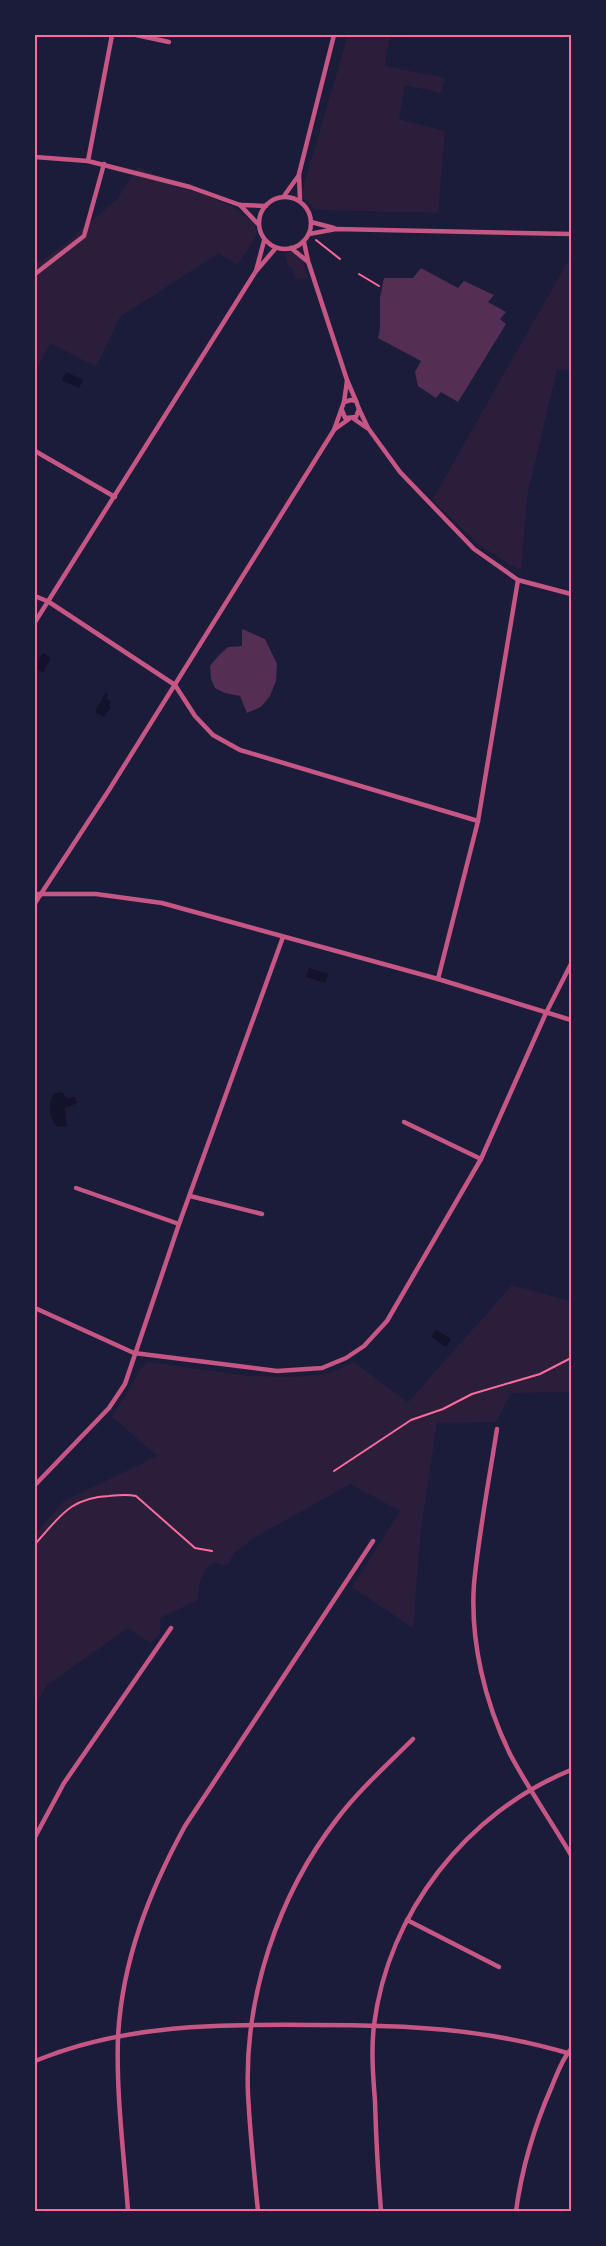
<svg xmlns="http://www.w3.org/2000/svg" width="606" height="2246" viewBox="0 0 606 2246" font-family="Quicksand,sans-serif">
  <style>
    .green { fill: #2a1e3b }
    .water { fill: #12122b }
    .building { fill: #542f53 }
    .lines { fill: none; stroke-linecap: round; stroke-linejoin: round }
    .path { stroke: #ff6b9d; stroke-width: 2 }
    .minor { stroke: #c65784; stroke-width: 4.5 }
    .neatline { fill: none; stroke: #ff6b9d; stroke-width: 2 }
  </style>
  <rect width="100%" height="100%" fill="#1b1b3a"/>
  <!-- green -->
  <g class="green">
    <polygon points="348,35 390,35 385,66 445,78 441,93 405,85 399,119 445,131 438,213 315,210 301,195"/>
    <polygon points="138,167 234,207 255,225 257,235 237,265 219,253 120,317 96,367 51,343 35,371 35,265 66,243 117,199"/>
    <polygon points="297,251 302,256 308,278 294,279 293,270 287,264 285,253"/>
    <polygon points="571,256 571,371 557,369 527,497 521,571 479,545 432,500"/>
    <path d="M 512,1285 L 571,1301 L 571,1392 L 511,1393 L 496,1422 L 437,1423 L 421,1529 L 413,1628 L 352,1587 L 400,1511 L 350,1484 L 254,1538 L 234,1553 L 227,1566 L 214,1562 C 201,1571 198,1585 198,1600 L 160,1618 L 160,1633 L 150,1643 L 128,1628 L 47,1685 L 35,1706 L 35,1534 L 64,1501 L 157,1456 L 112,1417 L 142,1367 L 148,1362 L 249,1376 L 293,1377 L 328,1374 L 354,1362 L 408,1402 Z"/>
  </g>
  <!-- water -->
  <g class="water">
    <polygon points="66,372 83,380 79,388 62,380"/>
    <polygon points="43,653 51,658 43,673 35,666"/>
    <polygon points="106,692 108,694 106,698 111,702 109,705 111,707 104,717 95,712"/>
    <polygon points="309,968 328,974 325,983 306,977"/>
    <path d="M 62,1092 L 67,1098 L 75,1097 L 77,1103 L 65,1108 L 67,1126 L 57,1127 C 49,1117 47,1104 54,1094 Z"/>
    <polygon points="436,1330 451,1339 446,1347 431,1337"/>
  </g>
  <!-- building -->
  <g class="building">
    <polygon points="421,268 458,288 464,281 494,295 488,302 506,312 500,319 506,324 458,402 441,392 436,398 418,386 415,372 421,361 378,338 380,328 380,298 384,278 413,278"/>
    <polygon points="242,629 265,639 277,664 276,681 270,696 261,707 247,713 240,696 225,693 215,688 211,679 210,666 219,655 228,647 242,646"/>
  </g>
  <g class="lines">
    <!-- path -->
    <g class="path">
      <polyline points="316,240 340,259"/>
      <polyline points="359,274 379,286"/>
      <polyline points="334,1471 411,1420 443,1409 472,1394 540,1374 571,1358"/>
      <path d="M 35,1544 C 60,1517 69,1498 109,1496 C 119,1495 127,1494 136,1496 L 195,1548 L 212,1551"/>
    </g>
    <!-- minor -->
    <g class="minor">
      <polyline points="136,35 169,42"/>
      <polyline points="35,157 88,161 190,187 240,205 266,206"/>
      <polyline points="88,161 112,35"/>
      <polyline points="284,196 299,175"/>
      <circle cx="285" cy="223" r="26"/>
      <polyline points="300,200 299,174 334,35"/>
      <polyline points="240,205 258,224"/>
      <polyline points="311,222 334,228"/>
      <polyline points="309,234 336,229 571,234"/>
      <polyline points="304,242 308,261 347,380 356,401"/>
      <polyline points="291,248 307,261"/>
      <polyline points="257,270 275,249"/>
      <polyline points="35,274 84,236 104,164"/>
      <polyline points="344,402 347,381"/>
      <polyline points="359,409 368,428 400,472 474,549 518,580 571,594"/>
      <polyline points="354,419 367,428"/>
      <polyline points="335,429 349,419"/>
      <polyline points="35,451 115,497"/>
      <polyline points="35,596 49,602 175,685 195,716 213,735 240,750 478,821"/>
      <polyline points="35,622 256,271 264,241"/>
      <polyline points="35,894 96,894 162,903 438,979 571,1020"/>
      <polyline points="35,903 109,790 334,430 344,402 351,400 356,401 359,409 356,417 345,418 342,410"/>
      <polyline points="438,979 478,821 518,580"/>
      <polyline points="404,1122 481,1159"/>
      <polyline points="76,1188 179,1224"/>
      <polyline points="190,1196 262,1214"/>
      <polyline points="35,1308 134,1353 277,1371 322,1368 346,1358 364,1346 387,1321 481,1159 546,1013 571,964"/>
      <path d="M 497,1429 C 489,1480 479,1532 474,1584 C 470,1641 485,1703 510,1754 C 528,1788 551,1821 571,1855"/>
      <polyline points="35,1485 109,1408 125,1384 179,1224 283,937"/>
      <polyline points="35,1837 64,1783 171,1628"/>
      <polyline points="407,1920 499,1967"/>
      <path d="M 35,2061 C 124,2024 220,2024 315,2025 C 406,2025 484,2028 571,2054"/>
      <path d="M 128,2211 C 124,2154 116,2095 118,2037 C 122,1961 149,1892 185,1826 L 373,1541"/>
      <path d="M 258,2211 C 254,2172 250,2133 248,2094 C 244,1997 278,1895 337,1819 C 359,1790 387,1765 413,1739"/>
      <path d="M 381,2211 C 378,2174 376,2138 375,2101 C 373,2076 371,2050 374,2025 C 388,1913 467,1812 571,1770"/>
      <path d="M 516,2211 C 522,2167 534,2127 552,2086 C 557,2074 562,2059 571,2049"/>
    </g>
  </g>
  <!-- border -->
  <rect width="606" height="2246" fill="none" stroke="#1b1b3a" stroke-width="72"/>
  <rect x="36" y="36" width="534" height="2174" class="neatline"/>
</svg>
